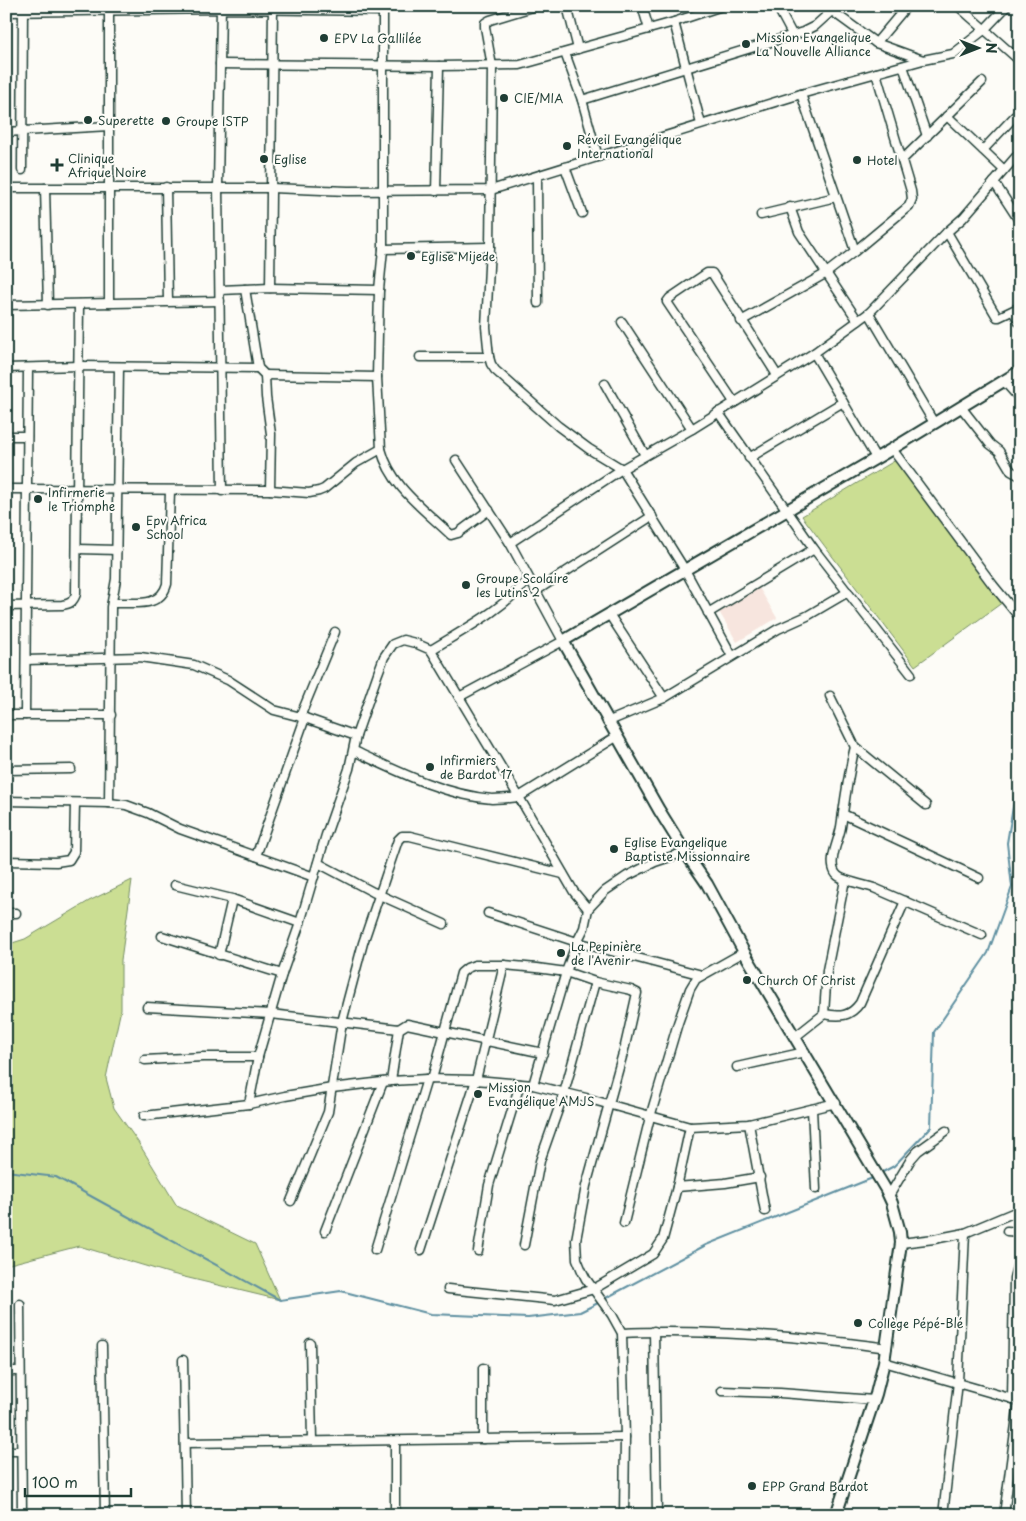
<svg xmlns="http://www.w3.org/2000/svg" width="1026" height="1521" viewBox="0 0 1026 1521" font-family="'Playpen Sans',sans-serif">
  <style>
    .built { fill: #f7e5de }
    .green { fill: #cbde93; stroke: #758e64 }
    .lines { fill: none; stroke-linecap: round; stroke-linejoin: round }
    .stream { stroke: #5f90a1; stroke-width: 2 }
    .minor-casing { stroke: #1f3d34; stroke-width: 11 }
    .tertiary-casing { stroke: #1f3d34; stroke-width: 14 }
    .minor { stroke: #fdfcf7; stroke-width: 8 }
    .tertiary { stroke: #fdfcf7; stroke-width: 10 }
    .poi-dot { fill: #1f3d34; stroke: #fdfcf7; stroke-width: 2 }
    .labels { text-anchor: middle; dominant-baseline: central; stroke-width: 4; stroke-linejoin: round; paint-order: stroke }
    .poi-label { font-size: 12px; fill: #1f3d34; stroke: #fdfcf7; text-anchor: start }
  </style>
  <rect width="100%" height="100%" fill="#fdfcf7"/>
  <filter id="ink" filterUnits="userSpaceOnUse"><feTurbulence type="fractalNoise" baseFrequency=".02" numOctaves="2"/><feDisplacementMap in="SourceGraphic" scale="10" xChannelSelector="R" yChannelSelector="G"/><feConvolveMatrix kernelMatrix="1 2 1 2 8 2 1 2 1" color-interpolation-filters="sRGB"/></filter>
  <g filter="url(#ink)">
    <!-- built -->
    <polygon class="built" points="758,586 777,618 737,642 718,610"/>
    <!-- green -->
    <g class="green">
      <polygon points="896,460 1003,602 915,666 802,516"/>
      <polygon points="132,880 121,960 121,1009 106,1078 114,1108 138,1142 177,1206 255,1244 280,1300 172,1274 79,1246 6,1265 6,945 25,939 89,901"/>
    </g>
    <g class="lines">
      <!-- stream -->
      <g class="stream">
        <polyline points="6,1171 56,1177 280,1300 341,1291 431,1314 528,1318 580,1312 600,1302"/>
        <polyline points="881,1173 894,1166 931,1127 934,1032 988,953 1012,887 1007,843 1020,765"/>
        <polyline points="604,1299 706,1245 875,1177"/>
      </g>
      <defs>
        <g id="minor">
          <polyline points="221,6 218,188 222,491"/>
          <polyline points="536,6 490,20 485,23 485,27 492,66 490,247 486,327 489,357 491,364 495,370 558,426 589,449 622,469 685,570 732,656"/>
          <polyline points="567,6 578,49"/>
          <polyline points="642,6 649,29"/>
          <polyline points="777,6 793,36"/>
          <polyline points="958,6 1020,61"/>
          <polyline points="832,11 876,43 923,60"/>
          <polyline points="6,12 221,9 383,11"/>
          <polyline points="674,22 701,124"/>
          <polyline points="876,43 907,6"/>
          <polyline points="565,53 582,100 598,157"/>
          <polyline points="220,64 439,66 520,65 674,22 722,6"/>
          <polyline points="903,66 927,136"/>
          <polyline points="582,100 803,32 815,26 837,6"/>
          <polyline points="947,116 1004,170"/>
          <polyline points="6,132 109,126"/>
          <polyline points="983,150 1015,116"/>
          <polyline points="902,160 982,82"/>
          <polyline points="565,167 582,213"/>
          <polyline points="22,170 23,6"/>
          <polyline points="537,177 538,303"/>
          <polyline points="994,182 1020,222"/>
          <polyline points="166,187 168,301"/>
          <polyline points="6,188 271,188 348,191 491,190 801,94 923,60 953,54 984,30 1007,6"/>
          <polyline points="45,188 48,305"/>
          <polyline points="436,191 439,66"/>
          <polyline points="790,207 799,232 858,321"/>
          <polyline points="761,215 836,197"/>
          <polyline points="947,232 997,317 999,317 1020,307"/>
          <polyline points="383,249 490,247"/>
          <polyline points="855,251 909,206 912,199 911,191 876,73"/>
          <polyline points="270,288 273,6"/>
          <polyline points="245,289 258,368 265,375 266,397 271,434 270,490"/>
          <polyline points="220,290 270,288 379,290"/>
          <polyline points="109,303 109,6"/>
          <polyline points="6,305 220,301"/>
          <polyline points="1013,311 1020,323"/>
          <polyline points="869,313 934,423"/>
          <polyline points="741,321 825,274 855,251 801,94"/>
          <polyline points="622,322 692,429"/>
          <polyline points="814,353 876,458"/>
          <polyline points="420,357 489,357"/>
          <polyline points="6,368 79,366 258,368"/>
          <polyline points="265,375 377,377"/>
          <polyline points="1004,381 1020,399"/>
          <polyline points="605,384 645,455"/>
          <polyline points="734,402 667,302 670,298 707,273 712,273 777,375"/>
          <polyline points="961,407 990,444 999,451 1011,471 1020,476"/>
          <polyline points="718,412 814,549 911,674"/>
          <polyline points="6,436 27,436"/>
          <path d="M 381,449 C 391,487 424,509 451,535 L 458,533 L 489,510"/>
          <polyline points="892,449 993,585 1020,618"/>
          <polyline points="749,458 843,402"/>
          <polyline points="456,460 510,543 563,641 459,697"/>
          <polyline points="6,489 270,490 309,493 319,491 324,489 356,463 381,449 377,377 379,290 383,249 383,6"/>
          <polyline points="510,543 622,469 692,429 814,353 869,313 947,232 963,218 1020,152"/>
          <polyline points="78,549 117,550"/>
          <polyline points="536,591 652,516"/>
          <path d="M 112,603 C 134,602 160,609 167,584 L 170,491"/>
          <path d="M 6,606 L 62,605 C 70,604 73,602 76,594 L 79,304"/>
          <polyline points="708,613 814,549"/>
          <polyline points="26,660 140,657 194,665 228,680 274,710 305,718 356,736"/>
          <path d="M 830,696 L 855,747 C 848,774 845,800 841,827 C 839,838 834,848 833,858 C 832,864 833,872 838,876 C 844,881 865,885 874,888 L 982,935"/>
          <polyline points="664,698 778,629 807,616 848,592"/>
          <polyline points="6,715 111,715"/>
          <polyline points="25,715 28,368"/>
          <polyline points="300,717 335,632"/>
          <polyline points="607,722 664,698 609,614"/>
          <polyline points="855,747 926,805"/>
          <path d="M 354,751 C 397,771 444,795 492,799 C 501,799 510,798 519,797 L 431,650"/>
          <polyline points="6,770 71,769"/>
          <polyline points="6,801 109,803 111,607 116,579 119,367"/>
          <polyline points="109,803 126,805 148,813 180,829 314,877"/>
          <polyline points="843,814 979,878"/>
          <polyline points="256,856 305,718"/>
          <polyline points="6,861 56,862 69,860 74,852 75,803"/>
          <polyline points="318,863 373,892 444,924"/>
          <polyline points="175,885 232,899 219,955"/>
          <polyline points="232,899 300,923"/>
          <polyline points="588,909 574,892 519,797 616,737"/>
          <polyline points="6,913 16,913"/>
          <polyline points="488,913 577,942 702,975"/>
          <polyline points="162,936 282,974"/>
          <polyline points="147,1007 271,1014 399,1029"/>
          <path d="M 824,1014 C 840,1017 850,1017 860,1003 L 905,901"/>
          <polyline points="795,1037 824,1014 827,970 845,880"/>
          <polyline points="145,1060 203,1057 258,1057"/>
          <polyline points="737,1067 805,1052"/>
          <polyline points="432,1079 461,973 467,968 475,965 504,965 537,968 566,972 595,982 631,990 637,993 625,1046 586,1186 576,1240 577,1259 582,1271 586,1279 612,1315 622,1333 625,1437 624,1515"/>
          <polyline points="391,1081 399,1029 407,1024 543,1053"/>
          <polyline points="533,1085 566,972 577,942 584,928 588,909 605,891 627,876 655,862 685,852"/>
          <path d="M 249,1104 L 258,1057 L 282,974 L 300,923 L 326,835 L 349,769 L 356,736 L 378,673 L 384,657 L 393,644 L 403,640 L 415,643 L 431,650 C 465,629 502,610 529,579"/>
          <polyline points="812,1109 816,1189"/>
          <polyline points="144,1116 249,1104 285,1096 332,1088 391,1081 427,1079 476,1080 533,1085 586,1098 690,1127 749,1124 836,1103"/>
          <polyline points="749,1124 765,1211"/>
          <polyline points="677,1187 725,1183 760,1177"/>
          <polyline points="889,1196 911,1159 918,1151 946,1131"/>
          <polyline points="291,1201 328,1112 342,1022 363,943 398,840 402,836 410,836 563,874"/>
          <polyline points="624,1223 650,1117 678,1023 690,989 696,979 744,952"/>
          <polyline points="325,1231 383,1082"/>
          <polyline points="1007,1231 1020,1232"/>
          <polyline points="901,1243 934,1239 965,1233 1020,1210"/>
          <polyline points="524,1245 540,1161 564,1093 595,982"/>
          <polyline points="375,1250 427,1079"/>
          <polyline points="421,1250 476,1080 504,965"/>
          <polyline points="478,1251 489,1185 520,1084"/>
          <polyline points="448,1289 555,1300 594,1289 653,1254 663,1239 677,1187 690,1127"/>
          <polyline points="20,1304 22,1515"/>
          <polyline points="654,1331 657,1515"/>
          <path d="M 622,1333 C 678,1330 733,1333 789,1337 C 822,1340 855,1343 887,1348"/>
          <polyline points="310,1343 312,1441"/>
          <polyline points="102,1346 105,1515"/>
          <polyline points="183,1360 186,1515"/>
          <polyline points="884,1362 1020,1401"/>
          <polyline points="6,1371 20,1371"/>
          <polyline points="722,1391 780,1393 874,1400"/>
          <polyline points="1012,1399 1014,1278 1020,1255"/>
          <polyline points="483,1439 483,1368"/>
          <polyline points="395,1441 395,1515"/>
          <polyline points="185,1443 625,1437"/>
          <polyline points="6,1451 20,1451"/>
          <polyline points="943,1515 958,1382 965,1233"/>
          <polyline points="1004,1515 1019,1401"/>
        </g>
        <polyline id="tertiary" points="836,1515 876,1394 884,1362 901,1243 900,1232 892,1203 886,1190 744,952 707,884 685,852 659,810 563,641 892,449 1020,371"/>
      </defs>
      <!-- minor casing -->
      <use href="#minor" class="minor-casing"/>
      <!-- tertiary casing -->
      <use href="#tertiary" class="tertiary-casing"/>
      <!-- minor -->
      <use href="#minor" class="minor"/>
      <!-- tertiary -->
      <use href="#tertiary" class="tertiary"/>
    </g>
  </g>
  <!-- markers -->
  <g class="poi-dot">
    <circle cx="324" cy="38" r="5"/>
    <circle cx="746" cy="44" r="5"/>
    <circle cx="504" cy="98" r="5"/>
    <circle cx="88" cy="120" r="5"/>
    <circle cx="166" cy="121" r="5"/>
    <circle cx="567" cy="146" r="5"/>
    <circle cx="264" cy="159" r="5"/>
    <circle cx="857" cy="160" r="5"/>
    <path d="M54.5 157.5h5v5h5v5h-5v5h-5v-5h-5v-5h5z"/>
    <circle cx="411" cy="256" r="5"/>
    <circle cx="38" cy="499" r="5"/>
    <circle cx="136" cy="527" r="5"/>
    <circle cx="466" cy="585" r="5"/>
    <circle cx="430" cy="767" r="5"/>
    <circle cx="614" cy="849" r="5"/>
    <circle cx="561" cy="953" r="5"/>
    <circle cx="747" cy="980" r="5"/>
    <circle cx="478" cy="1094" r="5"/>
    <circle cx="858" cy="1323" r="5"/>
    <circle cx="752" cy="1486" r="5"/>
  </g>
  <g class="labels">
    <!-- poi labels -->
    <g class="poi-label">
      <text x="756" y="37">Mission Evangelique<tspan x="756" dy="14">La Nouvelle Alliance</tspan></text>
      <text x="334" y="38">EPV La Gallilée</text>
      <text x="514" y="98">CIE/MIA</text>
      <text x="98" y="120">Superette</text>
      <text x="176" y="121">Groupe ISTP</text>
      <text x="577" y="139">Réveil Evangélique<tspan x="577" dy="14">International</tspan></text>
      <text x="68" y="158">Clinique<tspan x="68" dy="14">Afrique Noire</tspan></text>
      <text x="274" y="159">Eglise</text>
      <text x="867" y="160">Hotel</text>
      <text x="421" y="256">Eglise Mijede</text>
      <text x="48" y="492">Infirmerie<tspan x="48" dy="14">le Triomphe</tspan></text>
      <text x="146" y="520">Epv Africa<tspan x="146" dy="14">School</tspan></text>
      <text x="476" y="578">Groupe Scolaire<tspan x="476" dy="14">les Lutins 2</tspan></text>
      <text x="440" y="760">Infirmiers<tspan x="440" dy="14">de Bardot 17</tspan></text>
      <text x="624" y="842">Eglise Evangelique<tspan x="624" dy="14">Baptiste Missionnaire</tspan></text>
      <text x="571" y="946">La Pepinière<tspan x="571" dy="14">de l'Avenir</tspan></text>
      <text x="757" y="980">Church Of Christ</text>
      <text x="488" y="1087">Mission<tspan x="488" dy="14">Evangélique AMJS</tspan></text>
      <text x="868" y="1323">Collège Pépé-Blé</text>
      <text x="762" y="1486">EPP Grand Bardot</text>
    </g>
  </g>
  <!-- margin -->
  <rect width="1026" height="1521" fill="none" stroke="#fdfcf7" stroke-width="25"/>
  <rect x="12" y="12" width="1001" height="1496" fill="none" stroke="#1f3d34" stroke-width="2" filter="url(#ink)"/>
  <!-- north arrow -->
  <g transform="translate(978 48) rotate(90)" stroke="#fdfcf7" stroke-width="4" paint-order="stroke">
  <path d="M0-4L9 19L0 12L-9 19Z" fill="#1f3d34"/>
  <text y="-8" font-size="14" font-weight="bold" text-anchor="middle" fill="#1f3d34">N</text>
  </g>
  <!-- scale -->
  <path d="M25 1488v8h106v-8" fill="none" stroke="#1f3d34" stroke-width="2.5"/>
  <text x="32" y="1488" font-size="15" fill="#1f3d34" stroke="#fdfcf7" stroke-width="4" paint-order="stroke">100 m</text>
</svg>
